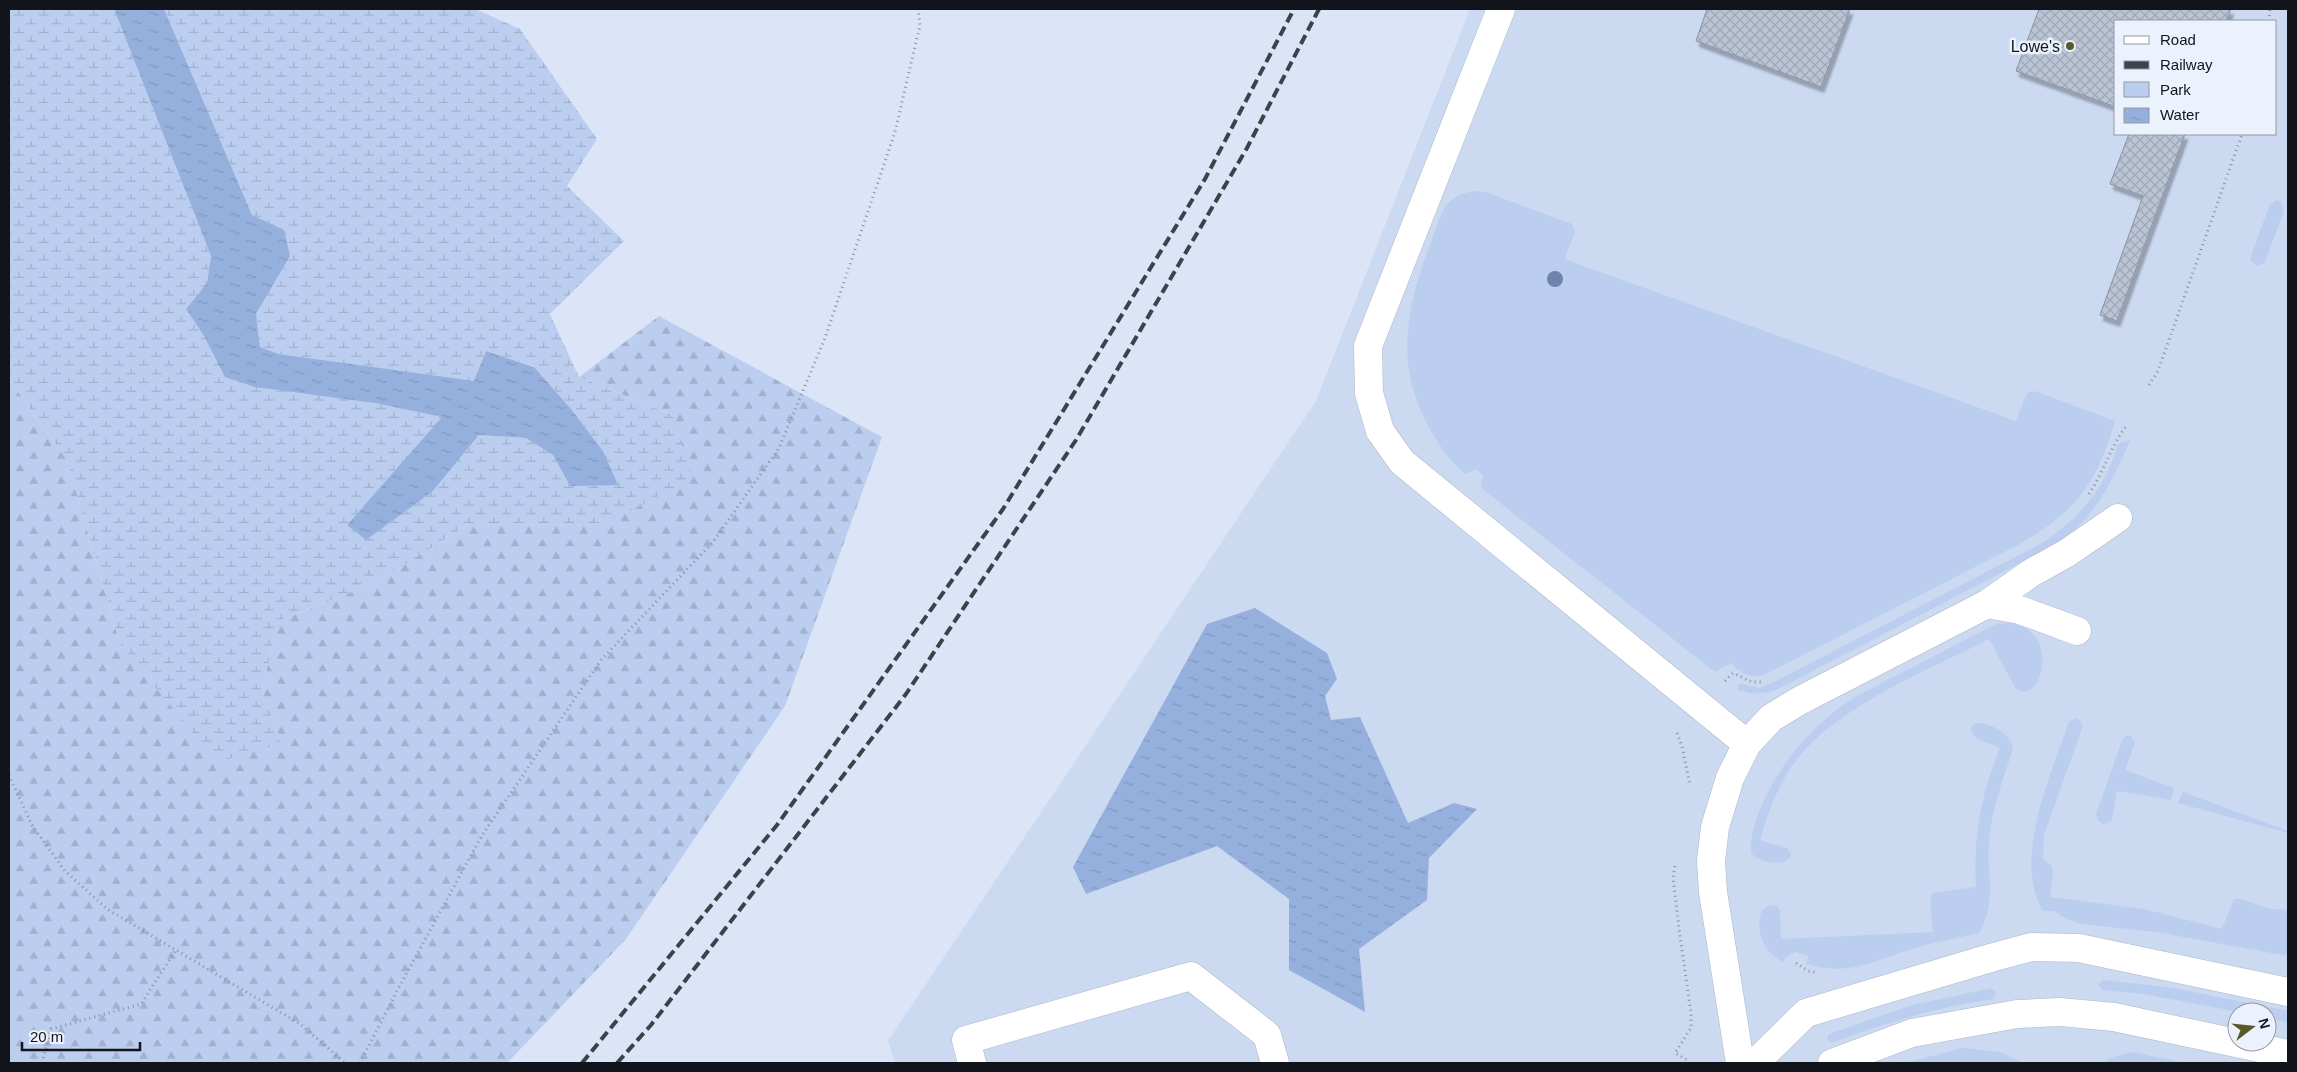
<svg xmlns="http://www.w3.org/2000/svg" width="2297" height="1072" viewBox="0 0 2297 1072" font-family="Helvetica,sans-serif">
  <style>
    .built { fill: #cbd9f1; fill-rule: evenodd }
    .green { fill: #bcceef }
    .forest { fill: url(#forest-firs) }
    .wetland { fill: url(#wetland-marsh) }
    .water { fill: url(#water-ripples) }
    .building { fill: url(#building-cross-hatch); stroke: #8891a1; filter: url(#shadow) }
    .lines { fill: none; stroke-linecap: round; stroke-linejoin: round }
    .minor-casing { stroke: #aeb7c8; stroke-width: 29 }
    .path { stroke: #8a919e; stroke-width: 3; stroke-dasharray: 1 4; stroke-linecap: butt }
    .minor { stroke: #fff; stroke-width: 28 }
    .rail { stroke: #3d414a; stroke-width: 4; stroke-dasharray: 10 5; stroke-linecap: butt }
    .tree { fill: #6f84ab }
    .poi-dot { fill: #575a27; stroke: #ecf2fd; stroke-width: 2 }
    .labels { text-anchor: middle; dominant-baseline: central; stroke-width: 5; stroke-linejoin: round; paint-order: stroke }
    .poi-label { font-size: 16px; fill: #11141a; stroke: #ecf2fd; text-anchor: end }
  </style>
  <defs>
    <pattern id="forest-firs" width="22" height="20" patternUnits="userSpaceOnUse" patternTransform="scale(1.25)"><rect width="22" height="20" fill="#bcceef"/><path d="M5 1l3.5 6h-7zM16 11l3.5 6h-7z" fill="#a1b0cc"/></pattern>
    <pattern id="wetland-marsh" width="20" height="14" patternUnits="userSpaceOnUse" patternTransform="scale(1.25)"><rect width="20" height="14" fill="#bcceef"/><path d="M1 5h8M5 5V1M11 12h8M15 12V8" fill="none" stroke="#a1b0cc"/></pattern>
    <pattern id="water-ripples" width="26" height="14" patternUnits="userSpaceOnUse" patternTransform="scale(1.25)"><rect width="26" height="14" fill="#96b0de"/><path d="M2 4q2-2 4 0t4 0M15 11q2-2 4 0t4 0" fill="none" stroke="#8096be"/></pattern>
    <pattern id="building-cross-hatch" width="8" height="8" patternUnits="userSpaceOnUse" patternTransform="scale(1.25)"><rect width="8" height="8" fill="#bac4d5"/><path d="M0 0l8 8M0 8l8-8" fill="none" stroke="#9fa8b6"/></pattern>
    <filter id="shadow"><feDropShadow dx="3" dy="5.5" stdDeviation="1" flood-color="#0004"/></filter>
  </defs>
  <rect width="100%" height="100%" fill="#dbe5f7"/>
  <!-- built -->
  <path class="built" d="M 1470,9 L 2288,9 L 2288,1063 L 895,1063 L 888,1041 L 1316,401 ZM 2116,21 L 2276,21 L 2276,134 L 2116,134 ZM 2237,1012 L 2267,1012 L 2267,1042 L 2237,1042 Z"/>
  <!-- green -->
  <g class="green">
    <path d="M 1477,191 L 1486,192 L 1572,224 L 1575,232 L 1565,257 L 1567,260 L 2016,421 L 2027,393 L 2035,391 L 2115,421 C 2096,486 2076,511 2018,545 L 1766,674 C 1754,679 1739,674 1732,663 L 1715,672 L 1481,488 L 1483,475 L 1476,469 L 1466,474 C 1453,466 1442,449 1434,436 C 1396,372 1403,320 1427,253 C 1433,238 1437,221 1445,207 C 1454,196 1463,192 1477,191 Z"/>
    <polygon points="2277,200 2281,202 2284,211 2265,262 2257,266 2251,261 2251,256 2270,204"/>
    <path d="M 2130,440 C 2117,472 2098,512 2069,534 C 2054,545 2038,553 2022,562 L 1776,690 C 1761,694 1753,695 1738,690 L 1739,683 L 1759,688 L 1774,682 L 2044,542 C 2081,516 2105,489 2118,444 Z"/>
    <path d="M 2010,623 C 2062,630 2042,707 2016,689 L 1989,639 C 1925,672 1834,707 1792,766 C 1777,788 1767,815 1760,840 L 1787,848 L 1791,853 L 1790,858 C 1779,867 1760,862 1751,853 C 1750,837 1755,821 1761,807 C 1781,761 1813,724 1855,697 L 1996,624 Z"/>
    <path d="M 2078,718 L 2083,726 L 2044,835 L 2043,859 L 2051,865 L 2053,872 L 2050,897 L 2144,909 L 2222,929 L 2234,899 L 2240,899 L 2270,909 L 2288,910 L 2288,956 L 2156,932 L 2082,924 L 2066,919 L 2054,911 L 2043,911 C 2012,861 2051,773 2069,722 Z"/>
    <path d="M 1975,723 C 1992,723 2010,733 2013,749 C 2003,779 1991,811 1989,843 C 1987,876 1997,903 1979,933 C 1958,938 1936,942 1915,948 C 1874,960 1850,977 1806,964 L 1808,956 L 1796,952 L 1787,956 L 1782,962 C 1777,958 1771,954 1767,949 C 1758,937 1752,903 1776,905 L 1780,910 L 1781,939 L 1933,932 L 1930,900 L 1933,893 L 1976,887 C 1973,838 1981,794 2000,748 C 1990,743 1969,740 1971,727 Z"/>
    <polygon points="2127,736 2131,736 2135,743 2125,770 2174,788 2171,800 2117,791 2112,820 2104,824 2099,822 2096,814 2123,738"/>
    <polygon points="2183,792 2288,831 2288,833 2178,803"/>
    <polygon points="2104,980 2174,988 2288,1011 2288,1022 2267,1018 2267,1012 2239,1012 2143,994 2103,990 2098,985"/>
    <path d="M 1992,988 L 1996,992 L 1994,999 C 1937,1007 1885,1023 1831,1043 L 1827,1039 L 1829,1034 L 1912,1005 Z"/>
    <polygon points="1963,1048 2000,1052 2023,1063 1905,1063"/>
    <polygon points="2131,1052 2186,1063 2102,1063 2111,1058"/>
  </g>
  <!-- forest -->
  <polygon class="forest" points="659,316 882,437 785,706 626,939 507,1063 9,1063 9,379 67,460 120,644 282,744 262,690 278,621 377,582 469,524 603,525 672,415 579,377"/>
  <!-- wetland -->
  <polygon class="wetland" points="9,9 114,9 211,256 207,283 186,309 205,338 375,403 443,417 347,525 366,540 432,492 479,435 526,438 553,455 570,486 603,451 571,409 533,366 486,351 474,382 279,354 260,347 256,314 290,256 252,215 164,9 475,9 520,29 597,139 567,186 624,241 550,314 579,377 672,415 693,478 603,525 469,524 377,582 278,621 262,690 282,744 217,762 120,644 67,460 9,379"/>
  <!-- water -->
  <g class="water">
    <polygon points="114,9 164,9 252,215 284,230 290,256 256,314 260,347 279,354 474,381 486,351 534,367 571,409 603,451 618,485 570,486 553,455 526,438 479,435 432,492 366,540 347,525 442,417 375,403 255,387 225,377 205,338 186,309 207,283 211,256"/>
    <polygon points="1255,608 1327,653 1337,679 1325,696 1331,720 1360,717 1408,823 1454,803 1477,809 1429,858 1427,900 1359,949 1365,1012 1289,970 1289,899 1217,846 1086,894 1073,867 1207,624"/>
  </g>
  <!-- building -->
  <g class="building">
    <polygon points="1707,9 1850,9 1821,87 1696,41"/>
    <polygon points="2039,9 2231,9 2226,21 2116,21 2116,107 2016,71"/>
    <polygon points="2129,134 2185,134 2117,321 2100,315 2143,196 2110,184"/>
  </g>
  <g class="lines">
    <defs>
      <g id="minor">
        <polyline points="1501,9 1368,346 1369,393 1380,431 1402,462 1747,744"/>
        <polyline points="1987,604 2020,610 2077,631"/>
        <polyline points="972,1063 966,1040 1191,976 1267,1035 1275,1063"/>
        <polyline points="1740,1063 1713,892 1711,861 1715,827 1730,778 1747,744 1771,718 1799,701 1987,604 2031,573 2067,553 2118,518"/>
        <polyline points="1755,1063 1806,1013 1994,957 2031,947 2079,948 2288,992"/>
        <polyline points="1832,1063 1912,1033 2017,1014 2060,1012 2114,1017 2288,1054"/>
      </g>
    </defs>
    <!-- minor casing -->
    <use href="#minor" class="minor-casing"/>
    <!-- path -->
    <g class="path">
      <polyline points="2269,21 2270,9"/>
      <polyline points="2149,385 2158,371 2242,134"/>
      <path d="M 2089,494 C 2105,470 2110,447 2127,425"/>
      <polyline points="1725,681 1733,673 1752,682 1761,682"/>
      <polyline points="1677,733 1682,746 1690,785"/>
      <polyline points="9,775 32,825 64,870 107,909 300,1024 345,1063"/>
      <polyline points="1675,866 1673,878 1680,936 1691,1013 1691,1028 1675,1053 1687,1060"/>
      <polyline points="1796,963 1808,971 1818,973"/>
      <polyline points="42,1063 51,1029 141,1004 176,950"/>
      <polyline points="360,1063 397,991 481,837 601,660 713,542 779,448 825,338 895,132 920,25 918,9"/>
    </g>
    <!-- minor -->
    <use href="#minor" class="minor"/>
    <!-- rail -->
    <g class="rail">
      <polyline points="582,1063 777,825 1003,509 1205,179 1294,9"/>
      <polyline points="617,1063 651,1025 906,694 1076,440 1247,148 1319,9"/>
    </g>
  </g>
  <!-- trees -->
  <circle class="tree" cx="1555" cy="279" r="8"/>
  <!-- markers -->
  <circle class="poi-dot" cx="2070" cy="46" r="5"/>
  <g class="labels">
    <!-- poi labels -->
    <g class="poi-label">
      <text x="2060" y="46">Lowe's</text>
    </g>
  </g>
  <!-- border -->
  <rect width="2297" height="1072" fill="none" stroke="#11141a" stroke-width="20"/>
  <!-- legend -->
  <rect x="2114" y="20" width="162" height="115" fill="#ecf2fd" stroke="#9499a2"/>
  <rect x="2124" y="36" width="25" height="8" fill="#ffffff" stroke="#9499a2"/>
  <text x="2160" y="45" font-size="15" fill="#11141a">Road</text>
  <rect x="2124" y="61" width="25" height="8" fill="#3d414a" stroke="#9499a2"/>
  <text x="2160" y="70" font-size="15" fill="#11141a">Railway</text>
  <rect x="2124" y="82" width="25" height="15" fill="#bcceef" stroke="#9499a2"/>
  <text x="2160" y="95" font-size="15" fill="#11141a">Park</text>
  <rect x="2124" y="108" width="25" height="15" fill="url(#water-ripples)" stroke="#9499a2"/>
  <text x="2160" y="120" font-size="15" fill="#11141a">Water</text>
  <!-- north arrow -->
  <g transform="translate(2252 1027) rotate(74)"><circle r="24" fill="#ecf2fd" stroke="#9499a2"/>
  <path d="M0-4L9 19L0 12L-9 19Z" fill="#575a27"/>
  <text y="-8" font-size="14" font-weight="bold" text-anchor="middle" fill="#11141a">N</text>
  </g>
  <!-- scale -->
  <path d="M22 1042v8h118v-8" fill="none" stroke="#11141a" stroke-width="2.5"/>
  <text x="30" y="1042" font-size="15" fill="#11141a" stroke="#ecf2fd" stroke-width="4" paint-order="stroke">20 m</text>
</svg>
